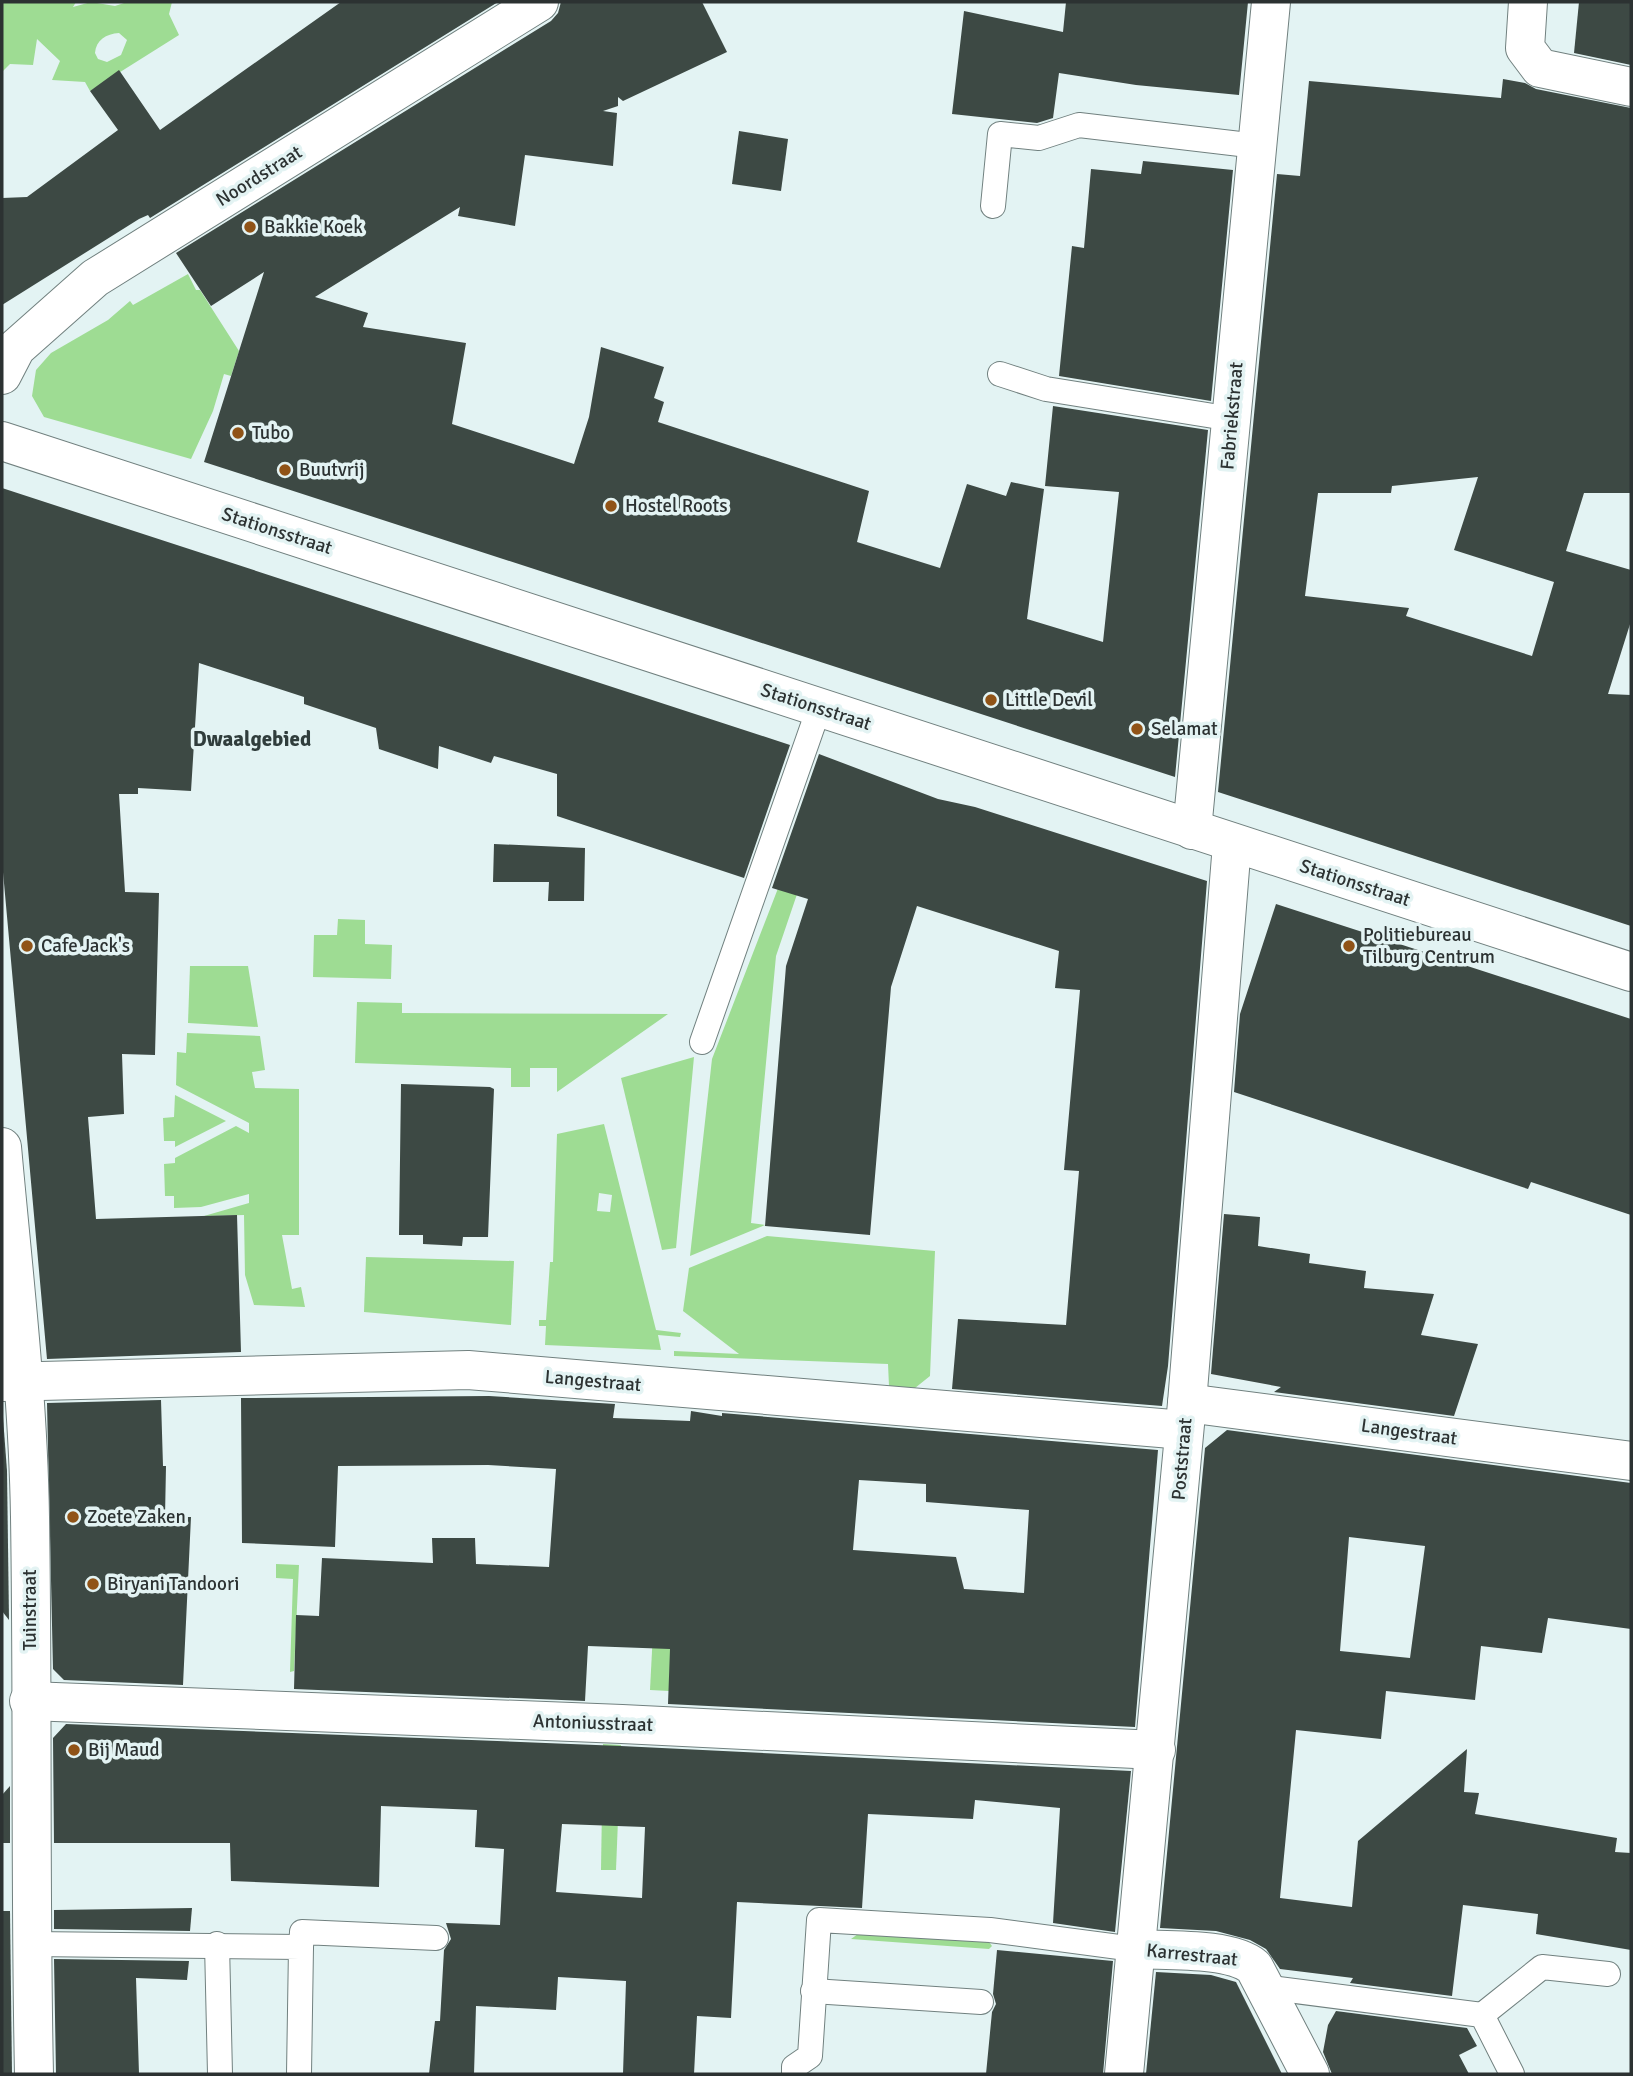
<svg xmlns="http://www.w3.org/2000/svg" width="1633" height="2076" viewBox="0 0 1633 2076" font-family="Signika,sans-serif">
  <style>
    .green { fill: #9edc93; fill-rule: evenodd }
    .building { fill: #3d4944; fill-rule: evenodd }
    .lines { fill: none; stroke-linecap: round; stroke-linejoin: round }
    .service-casing { stroke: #71807f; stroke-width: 26 }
    .minor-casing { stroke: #71807f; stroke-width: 40 }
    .service { stroke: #fff; stroke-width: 24 }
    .minor { stroke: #fff; stroke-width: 38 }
    .poi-dot { fill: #905317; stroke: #e3f3f3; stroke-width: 2.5 }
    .labels { text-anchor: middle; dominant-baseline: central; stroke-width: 7; stroke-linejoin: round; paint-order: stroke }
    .street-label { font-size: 19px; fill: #2c3232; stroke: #e3f3f3 }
    .poi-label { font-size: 19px; fill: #2c3232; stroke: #e3f3f3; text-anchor: start }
    .neighbourhood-label { font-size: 21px; font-weight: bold; fill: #303d3c; stroke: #e3f3f3 }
  </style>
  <rect width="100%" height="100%" fill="#e3f3f3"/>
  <!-- green -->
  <g class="green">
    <path d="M 2,2 L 76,2 L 73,7 L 91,2 L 115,6 L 127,2 L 172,2 L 169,14 L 179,35 L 90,91 L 85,82 L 52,80 L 60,61 L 37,39 L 33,65 L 10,64 L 2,72 ZM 119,33 L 127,40 L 121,55 L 107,62 L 98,59 L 95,53 C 96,40 106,34 119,33 Z"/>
    <polygon points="188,274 196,290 200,290 239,351 231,376 224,374 213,411 191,459 44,417 32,396 36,370 51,353 108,320 130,301 133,305"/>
    <polygon points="794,847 811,853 776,956 751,1223 765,1225 690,1256 712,1059"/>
    <polygon points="338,919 365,920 365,944 392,945 391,979 313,977 314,935 337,935"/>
    <polygon points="190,966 248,966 258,1027 188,1023"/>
    <polygon points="357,1002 402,1003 402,1013 668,1014 557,1092 557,1068 530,1068 530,1087 511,1087 511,1068 355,1063"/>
    <polygon points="187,1033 260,1036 265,1070 252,1072 255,1088 299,1089 299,1235 282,1235 292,1289 301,1287 305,1307 254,1305 245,1275 244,1215 204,1216 249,1203 249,1194 201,1207 174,1208 174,1196 165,1196 164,1164 175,1163 175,1158 236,1126 249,1133 249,1123 176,1085 177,1052 186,1053"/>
    <polygon points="694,1057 676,1248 662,1250 621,1078"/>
    <polygon points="175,1095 226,1121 175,1147 175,1141 164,1141 163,1118 174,1117"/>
    <path d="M 604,1124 L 656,1330 L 681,1333 L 680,1337 L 658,1335 L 661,1350 L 545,1345 L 546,1326 L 539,1326 L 539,1320 L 546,1320 L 550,1262 L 553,1262 L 557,1134 ZM 599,1193 L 612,1195 L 610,1212 L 597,1211 Z"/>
    <polygon points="767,1236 935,1251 930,1376 915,1388 889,1386 888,1364 674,1356 674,1351 739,1354 683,1311 689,1268"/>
    <polygon points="366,1257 514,1261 511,1325 364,1312"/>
    <polygon points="276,1564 299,1565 294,1671 290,1672 293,1579 276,1578"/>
    <polygon points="655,1593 673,1594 669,1691 650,1690"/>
    <polygon points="603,1744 621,1745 616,1870 601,1870"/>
    <polygon points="858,1934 989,1942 992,1946 989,1949 851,1939"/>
  </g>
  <!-- building -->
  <g class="building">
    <polygon points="341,2 498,2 150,218 148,215 139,219 2,305 2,198 27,197 118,130 90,91 119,70 160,130"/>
    <polygon points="561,2 702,2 727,52 623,101 618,97 618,106 603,111 617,113 613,166 525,155 515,226 458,216 460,207 315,297 368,313 363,327 466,343 452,424 574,464 589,417 601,347 664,367 654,398 664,402 658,422 869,491 857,542 940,568 967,484 1006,496 1011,482 1044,489 1027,619 1103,642 1119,492 1045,486 1053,406 1208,430 1175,777 204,462 264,272 211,306 176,253 551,21 558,13"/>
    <polygon points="1066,2 1248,2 1239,95 1136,85 1059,73 1053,118 1037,123 952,114 964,11 1063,32"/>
    <polygon points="1579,2 1631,2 1631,65 1574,53"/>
    <path d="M 1503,79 L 1525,83 L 1536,89 L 1631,108 L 1631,493 L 1584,493 L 1566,551 L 1631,570 L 1631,621 L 1608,694 L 1631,695 L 1631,926 L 1218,792 L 1277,174 L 1300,176 L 1309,81 L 1501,98 ZM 1478,477 L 1454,550 L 1554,582 L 1532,656 L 1406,616 L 1409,608 L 1305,596 L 1318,493 L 1391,493 L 1392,486 Z"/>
    <polygon points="739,131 788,139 781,191 732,184"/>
    <polygon points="1143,161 1233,170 1211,401 1059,376 1072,246 1084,248 1091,169 1141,174"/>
    <polygon points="2,488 790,745 744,878 557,816 557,774 494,756 491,763 439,746 438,769 379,749 376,728 304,704 304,697 199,663 191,791 138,788 138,794 119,794 125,892 159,893 155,1055 122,1054 124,1114 88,1117 96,1219 237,1215 241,1352 47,1359 2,861"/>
    <polygon points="819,754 938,799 975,807 1207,881 1168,1366 1162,1406 952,1389 958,1319 1066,1325 1079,1171 1064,1170 1080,990 1055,988 1059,951 917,906 891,987 870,1235 765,1226 786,966 808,899 772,888"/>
    <polygon points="494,844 585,848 584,901 548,901 549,882 493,882"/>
    <polygon points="1276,904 1631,1019 1631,1215 1531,1182 1528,1189 1234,1092 1240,1014"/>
    <polygon points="401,1084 490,1087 494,1089 488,1237 463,1237 462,1246 423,1244 423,1235 399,1235"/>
    <polygon points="1224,1214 1260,1217 1258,1246 1310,1254 1309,1263 1366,1271 1364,1288 1434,1294 1421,1335 1478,1344 1454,1416 1274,1392 1281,1387 1211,1374"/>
    <path d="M 489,1396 L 615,1404 L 613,1418 L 690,1421 L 691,1411 L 722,1416 L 722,1413 L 1158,1450 L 1135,1727 L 668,1704 L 670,1649 L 588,1646 L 585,1701 L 294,1689 L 296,1615 L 319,1616 L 322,1558 L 433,1563 L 432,1538 L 475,1538 L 476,1564 L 549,1567 L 556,1469 L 488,1465 L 338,1466 L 335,1547 L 242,1543 L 241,1398 ZM 859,1480 L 926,1484 L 926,1502 L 1029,1510 L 1024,1593 L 964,1589 L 956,1557 L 853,1550 Z"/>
    <polygon points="161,1400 163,1466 166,1466 165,1517 191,1517 183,1685 64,1680 53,1669 47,1403"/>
    <polygon points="2,1404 7,1471 9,1620 2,1611"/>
    <path d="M 1227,1430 L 1631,1483 L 1631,1629 L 1548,1618 L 1542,1653 L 1481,1646 L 1475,1700 L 1386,1691 L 1381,1739 L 1296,1730 L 1280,1898 L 1352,1907 L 1358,1841 L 1467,1749 L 1464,1792 L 1479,1793 L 1475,1814 L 1617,1838 L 1615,1852 L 1631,1853 L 1631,1950 L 1536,1934 L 1538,1914 L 1463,1905 L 1452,1996 L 1350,1983 L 1353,1978 L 1280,1969 L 1266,1949 L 1250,1940 L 1216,1931 L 1160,1928 L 1205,1448 ZM 1349,1537 L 1425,1546 L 1410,1658 L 1340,1651 Z"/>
    <path d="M 66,1724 L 621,1746 L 1131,1771 L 1115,1932 L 1053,1923 L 1060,1808 L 975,1800 L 973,1819 L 868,1814 L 862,1908 L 737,1902 L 731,2018 L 697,2016 L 694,2074 L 623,2074 L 626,1981 L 558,1977 L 556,2010 L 476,2006 L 474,2074 L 429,2074 L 435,2021 L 440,2021 L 444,1950 L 451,1939 L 446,1923 L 500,1925 L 504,1849 L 475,1847 L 477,1810 L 381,1806 L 379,1887 L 231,1881 L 230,1843 L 54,1843 L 53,1738 ZM 562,1824 L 645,1827 L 642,1898 L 556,1892 Z"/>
    <polygon points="10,1786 10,1843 2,1843 2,1795"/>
    <polygon points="192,1908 190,1931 54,1929 54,1910"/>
    <polygon points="2,1911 10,1911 12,2074 2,2074"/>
    <polygon points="997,1950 1113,1961 1103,2074 986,2074 992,2012 996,2004 993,1994"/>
    <polygon points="54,1959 189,1961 187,1980 136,1978 139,2074 56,2074"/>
    <polygon points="1156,1972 1211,1975 1236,1982 1282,2074 1146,2074"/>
    <polygon points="1336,2011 1467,2028 1477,2046 1459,2055 1469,2074 1332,2074 1323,2052 1328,2025"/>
  </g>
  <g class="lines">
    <defs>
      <g id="service">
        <polyline points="993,206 1000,134 1039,138 1079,125 1257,146"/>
        <polyline points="1000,374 1046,389 1232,419"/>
        <polyline points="702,1042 819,708"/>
        <polyline points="31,1944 301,1947 299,2074"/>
        <polyline points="217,1944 220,2074"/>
        <polyline points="301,1947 302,1932 436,1938"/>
        <polyline points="1264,1987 1482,2015 1512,2074"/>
        <polyline points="813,1991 981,2002"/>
        <polyline points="1482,2015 1542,1967 1608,1974"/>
        <polyline points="794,2074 794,2067 810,2056 819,1920 990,1930 1134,1949"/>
      </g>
      <g id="minor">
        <polyline points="1528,2 1525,48 1540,68 1631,87"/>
        <polyline points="2,375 16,348 95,278 539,2"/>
        <polyline points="2,441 1631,972"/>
        <polyline points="1192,830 1271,2"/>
        <path d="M 2,1147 C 13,1270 28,1393 30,1517 C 33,1703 30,1888 34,2074"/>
        <polyline points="2,1382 468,1370 1184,1430"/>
        <polyline points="1187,1403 1631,1461"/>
        <polyline points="29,1701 622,1724 1156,1750"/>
        <path d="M 1134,1949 C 1166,1951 1230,1947 1254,1967 L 1310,2074"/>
        <polyline points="1124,2074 1187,1403 1232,844"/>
      </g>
    </defs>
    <!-- service casing -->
    <use href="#service" class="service-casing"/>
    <!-- minor casing -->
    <use href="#minor" class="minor-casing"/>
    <!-- service -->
    <use href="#service" class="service"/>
    <!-- minor -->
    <use href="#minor" class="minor"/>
  </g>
  <!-- markers -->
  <g class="poi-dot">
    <circle cx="250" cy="227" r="7"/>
    <circle cx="238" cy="433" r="7"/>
    <circle cx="285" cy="470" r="7"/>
    <circle cx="611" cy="506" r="7"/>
    <circle cx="991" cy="700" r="7"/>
    <circle cx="1137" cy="729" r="7"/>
    <circle cx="27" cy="946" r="7"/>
    <circle cx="1349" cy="946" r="7"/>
    <circle cx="73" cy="1517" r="7"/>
    <circle cx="93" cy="1584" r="7"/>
    <circle cx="74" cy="1750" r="7"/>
  </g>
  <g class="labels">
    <!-- street labels -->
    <g class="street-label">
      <text transform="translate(259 176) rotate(-32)">Noordstraat</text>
      <text transform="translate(1232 416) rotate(-85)">Fabriekstraat</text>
      <text transform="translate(277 531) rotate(18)">Stationsstraat</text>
      <text transform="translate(816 707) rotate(18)">Stationsstraat</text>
      <text transform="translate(1355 883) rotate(18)">Stationsstraat</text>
      <text transform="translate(593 1381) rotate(5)">Langestraat</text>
      <text transform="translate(1409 1432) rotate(8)">Langestraat</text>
      <text transform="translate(1182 1459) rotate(-85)">Poststraat</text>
      <text transform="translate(30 1610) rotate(-90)">Tuinstraat</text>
      <text transform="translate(593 1723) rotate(2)">Antoniusstraat</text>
      <text transform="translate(1192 1955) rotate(6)">Karrestraat</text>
    </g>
    <!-- poi labels -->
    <g class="poi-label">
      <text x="264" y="227">Bakkie Koek</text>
      <text x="252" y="433">Tubo</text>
      <text x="299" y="470">Buutvrij</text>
      <text x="625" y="506">Hostel Roots</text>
      <text x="1005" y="700">Little Devil</text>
      <text x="1151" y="729">Selamat</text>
      <text x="1363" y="935">Politiebureau<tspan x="1363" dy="22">Tilburg Centrum</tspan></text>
      <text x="41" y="946">Cafe Jack's</text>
      <text x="87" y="1517">Zoete Zaken</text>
      <text x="107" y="1584">Biryani Tandoori</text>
      <text x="88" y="1750">Bij Maud</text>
    </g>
    <!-- neighbourhood labels -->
    <g class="neighbourhood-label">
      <text x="252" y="739">Dwaalgebied</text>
    </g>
  </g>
  <!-- border -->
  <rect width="1633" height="2076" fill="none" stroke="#2c3232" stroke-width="7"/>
</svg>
